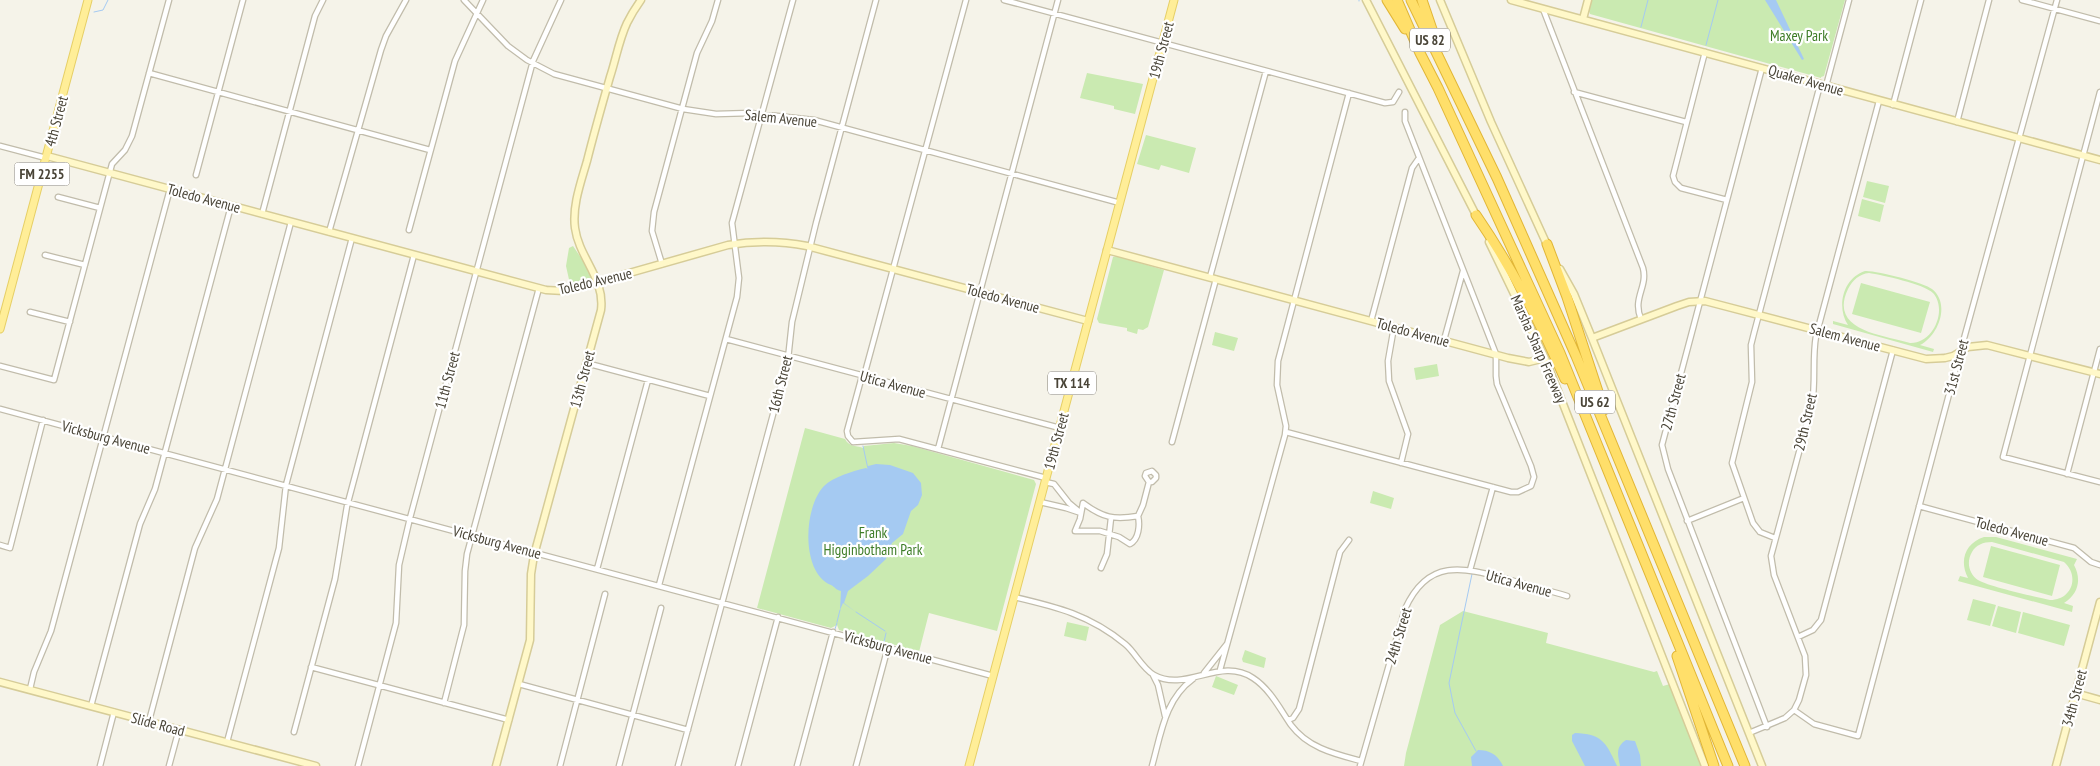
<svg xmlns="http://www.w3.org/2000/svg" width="2100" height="766" font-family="'PT Sans Narrow',sans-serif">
<rect width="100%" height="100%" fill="#f5f3e9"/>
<path fill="#caeab1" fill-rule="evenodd" d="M1592,0H1845L1824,76L1821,77V78L1590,14L1589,11Z
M1087,73L1143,84L1135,114L1114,109V106L1080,98Z
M1146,135L1196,148L1189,173L1161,165L1159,170L1137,164Z
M1867,181L1889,186L1885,203L1863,197Z
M1862,199L1884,205L1880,222L1858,216Z
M573,246L588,268L591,278L589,281L573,285L570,284L566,266L569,248Z
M1117,256L1164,270L1148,327L1143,330L1138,329L1137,334L1127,331V328L1099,323L1097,319L1113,257Z
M1865,271C1875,270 1925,283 1932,289C1951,304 1938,336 1920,345L1934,349L1933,352L1833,324V321L1848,325C1836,307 1843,278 1865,271ZM1869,273C1882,275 1924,284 1933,293C1948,310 1933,344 1910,343C1883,335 1828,331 1848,289C1853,280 1859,274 1869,273Z
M1861,283L1930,302L1921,333L1852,314Z
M1215,332L1238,338L1234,351L1212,345Z
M1437,364L1439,376L1416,380L1414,368Z
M805,428L845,439C849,447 855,445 863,448L864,446L894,443L912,446L1034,480L1036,484L997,631L929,613L919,652L885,642V639L883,642L839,630L837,625L831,628L757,608Z
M1373,491L1394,498L1391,509L1370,503Z
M1984,537H1996L2077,559L2074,565C2082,580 2078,594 2064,603L2073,606L2072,612L1958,581L1960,576L1968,578C1959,561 1965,543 1984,537ZM1992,542L2064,562C2080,576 2072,600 2050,600C2036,597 1990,587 1978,580C1969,574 1966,562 1972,552C1976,545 1983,542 1992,542Z
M1991,546L2060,565L2052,596L1983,577Z
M1973,599L1996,605L1990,626L1967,620Z
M1998,606L2021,612L2016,633L1992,626Z
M1463,611L1548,633L1546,643L1654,672L1657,671L1663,686L1670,684L1702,766H1404L1406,753L1440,625Z
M2023,612L2070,625L2064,646L2018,633Z
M1067,622L1089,627L1086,641L1064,636Z
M1245,650L1266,658L1264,668L1243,662L1242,659Z
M1216,676L1238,685L1234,695L1212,687Z"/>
<path fill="#a5caf2" d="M1765,0H1776L1804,59L1802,60Z
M876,464L890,465L913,473L921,483L922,495L918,505L911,511L903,534L892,543L886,559L868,576L848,591L844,603L856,612L843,603L840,610L841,591C836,590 835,587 831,585C801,573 803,508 824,486C833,477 853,471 866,468L868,469V466Z
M1575,733C1602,734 1606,742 1617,766H1585L1572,741V735Z
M1626,740L1635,741L1640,755L1641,766H1620C1618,756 1615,747 1626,740Z
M1478,750C1490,750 1498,755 1503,766H1472L1471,757Z"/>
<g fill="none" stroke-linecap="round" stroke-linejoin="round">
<path stroke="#a5caf2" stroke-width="1" d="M1359,1V0
M94,12L103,10L108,0
M1641,27L1648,0
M1706,45L1718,0
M863,446L868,469
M1472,574L1449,683L1455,713L1476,751
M856,612L885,631
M837,622L840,610
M835,629L837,623
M884,642L886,633"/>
<defs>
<path id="street" d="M464,0L508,46L527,60L554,74L683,109L716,114L751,113L814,120L1120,203
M1004,0L1385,103L1393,102L1399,92
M2022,0L2100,21
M1543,9L1643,268C1648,287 1632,298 1641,319
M1705,52L1673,176L1675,182L1681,188L1727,200
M1762,68L1662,445L1668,469L1767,727
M149,73L430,150
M1826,86L1849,0
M1574,92L1686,122
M2100,92L2003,457L2100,482
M1893,105L1921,0
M1957,122L1989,0
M0,146L46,158
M196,175L243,0
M58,197L100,208
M262,214L311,31L315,16L323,0
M409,230L455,61L483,0
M329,232L381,50L386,36L406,0
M45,255L85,265
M662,264L652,231L654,212L697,53L712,21L718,0
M1210,277L1266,71
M30,312L70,322
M1371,321L1412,168L1419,158
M1394,327L1388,361L1389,381L1408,434L1401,463
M726,339L1060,428
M1444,340L1463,271
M586,363L710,396
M0,366L54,380L112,164L125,150L132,136L169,0
M862,376L847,431L848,436L853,442L899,439L1046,478
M864,376L966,0
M0,409L993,676
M1286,432L1511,492H1518L1531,486L1534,477L1531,466L1497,384L1496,376V354L1405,121V112
M1172,442L1216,279
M938,449L1058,0
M2067,474L2100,349
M1040,502L1066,508L1081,513L1069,503L1054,484L1045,482
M1919,506L2074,548L2091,562L2100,565
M1138,516C1140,525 1139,539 1130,544L1119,537L1100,531H1075L1080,519L1083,503C1103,518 1114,520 1138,516L1143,505L1149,482H1152L1156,478V475L1152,471L1146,473L1145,476L1149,482
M1687,521L1744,498
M1775,538L1760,532L1753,523L1732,463L1752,382L1751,345L1754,333L1820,85
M0,545L10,548L43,420
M1101,568L1107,554L1111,518
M597,569L648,380
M1470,570L1493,487
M659,585L737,297L739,278L732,223L793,0
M1014,597C1057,607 1090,615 1125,644C1135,652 1142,668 1154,675C1186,693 1220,656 1253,678C1270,689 1280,709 1291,725C1308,748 1335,754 1361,761
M1798,637L1813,630L1821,620L1893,350
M311,667L509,720
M1220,670L1285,435L1286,426L1277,385L1278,361L1349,93
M1204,673L1227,644
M1153,675L1158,685L1165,716
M519,684L688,730
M30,689L34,672L51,631L170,189
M444,703L464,625L465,571L467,554L539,288
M91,706L140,524L155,489L231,206
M1794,710L1814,724L1858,736L1960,353L2057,0
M1288,720L1293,718L1299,709L1340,552L1349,540
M149,721L195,548L217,499L291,222
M294,732L335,579L347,506L414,255
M1749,733L1785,718L1794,710L1799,700L1806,675L1805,656L1774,575L1771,556L1812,404C1816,381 1812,359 1816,336L1879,101
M227,742L279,548L286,485L352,238
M100,766L114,712
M169,766L179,729
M358,766L396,623L399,565L410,518L533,61L561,0
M560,766L605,594
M619,766L661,608
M678,766L788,359L792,322L816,223L876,0
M738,766L778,617
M797,766L833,632
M856,766L888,647
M1152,766C1161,734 1165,699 1193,679
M1360,766L1405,609C1428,558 1462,567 1507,579C1527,585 1547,590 1567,596"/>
<path id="secondary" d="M1366,0L1477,217
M1440,0L1491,122L1548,247
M1511,0L2100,160
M1583,19L1588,0
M47,156L546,290L564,291L580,287L728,245C754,241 781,241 807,246L1088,321
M1489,242L1545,358L1705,766
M1107,250L1508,358L1529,362L1545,358
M1560,269L1574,294L1592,338L1762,766
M1592,338L1677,306L1689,302L1705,301L1926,359L1945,358L1953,356L1968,347L1987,345L2100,374
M0,682L316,766
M2075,693L2100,700
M496,766L530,640L531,574L534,555L601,310C605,278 579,258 575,228C572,206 581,182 587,161C594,133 602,105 610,77C616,59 619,40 627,23C631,15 636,7 641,0
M2056,766L2100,602"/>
<path id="primary" d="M0,329L88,0
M969,766L1174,0"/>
<path id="highway" d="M1387,0L1405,29
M1397,0L1420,53L1438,88L1560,353L1728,766
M1411,0L1497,178L1576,356L1745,766
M1422,0L1436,41
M1476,215C1511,266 1540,322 1565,379
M1547,244L1567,297L1604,410
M1677,656L1714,766"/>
</defs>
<use href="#street" stroke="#c1bcab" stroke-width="7"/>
<use href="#secondary" stroke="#d6cc98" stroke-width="9"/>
<use href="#primary" stroke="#e6cf66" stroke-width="9"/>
<use href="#highway" stroke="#e1b637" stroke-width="11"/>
<use href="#street" stroke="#fff" stroke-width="4.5"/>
<use href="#secondary" stroke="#fff8c9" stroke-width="6"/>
<use href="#primary" stroke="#ffee98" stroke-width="7"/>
<use href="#highway" stroke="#ffdf6a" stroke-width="9"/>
</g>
<g text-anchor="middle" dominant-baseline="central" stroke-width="4.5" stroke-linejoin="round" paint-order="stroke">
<g fill="#fff" stroke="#807c73" stroke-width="1">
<rect x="1410" y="28.5" width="40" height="23" rx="4"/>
<rect x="14.5" y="162.5" width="55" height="23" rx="4"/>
<rect x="1048" y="371.5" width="48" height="23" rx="4"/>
<rect x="1575" y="390.5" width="40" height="23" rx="4"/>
</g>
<g font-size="14" font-weight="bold" fill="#494437">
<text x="1430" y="40">US 82</text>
<text x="42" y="174">FM 2255</text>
<text x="1072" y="383">TX 114</text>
<text x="1595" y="402">US 62</text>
</g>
<g font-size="15" fill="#3e7d28" stroke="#fff">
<text x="1799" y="35">Maxey Park</text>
<text x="873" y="532">Frank<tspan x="873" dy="17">Higginbotham Park</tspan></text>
</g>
<g font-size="15" fill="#494437" stroke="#fff">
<text transform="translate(1161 50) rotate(-75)">19th Street</text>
<text transform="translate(1806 80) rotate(16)">Quaker Avenue</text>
<text transform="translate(781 118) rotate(6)">Salem Avenue</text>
<text transform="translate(56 121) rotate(-75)">4th Street</text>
<text transform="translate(204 198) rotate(15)">Toledo Avenue</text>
<text transform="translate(595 281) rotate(-13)">Toledo Avenue</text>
<text transform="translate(1003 298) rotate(15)">Toledo Avenue</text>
<text transform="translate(1413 332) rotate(15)">Toledo Avenue</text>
<text transform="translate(1845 337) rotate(15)">Salem Avenue</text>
<text transform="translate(1539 349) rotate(66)">Marsha Sharp Freeway</text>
<text transform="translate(1956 367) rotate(-75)">31st Street</text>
<text transform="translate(582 379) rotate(-75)">13th Street</text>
<text transform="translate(447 380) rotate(-75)">11th Street</text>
<text transform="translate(780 384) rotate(-76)">16th Street</text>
<text transform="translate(893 384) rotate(15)">Utica Avenue</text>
<text transform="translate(1673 402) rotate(-75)">27th Street</text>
<text transform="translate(1805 422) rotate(-77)">29th Street</text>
<text transform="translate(106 437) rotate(15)">Vicksburg Avenue</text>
<text transform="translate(1056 441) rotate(-75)">19th Street</text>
<text transform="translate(2012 531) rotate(15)">Toledo Avenue</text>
<text transform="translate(497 542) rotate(15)">Vicksburg Avenue</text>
<text transform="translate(1519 583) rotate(15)">Utica Avenue</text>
<text transform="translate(1398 636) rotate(-73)">24th Street</text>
<text transform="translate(888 647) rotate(15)">Vicksburg Avenue</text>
<text transform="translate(2074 698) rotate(-75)">34th Street</text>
<text transform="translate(158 724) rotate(15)">Slide Road</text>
</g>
</g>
</svg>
